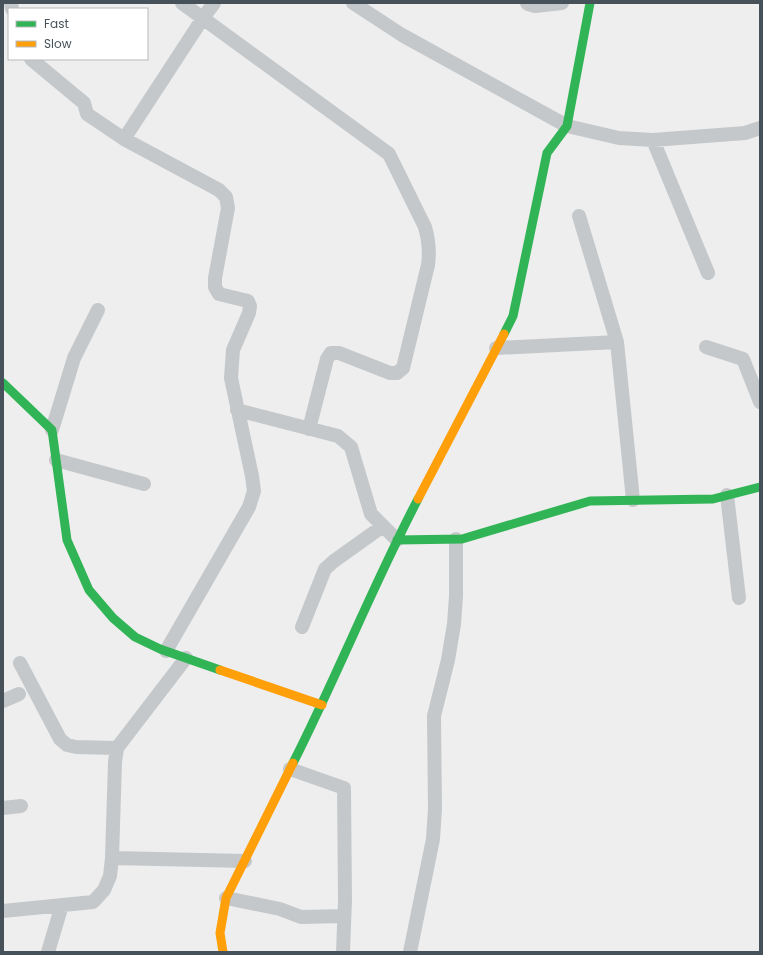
<svg xmlns="http://www.w3.org/2000/svg" width="763" height="955" font-family="Poppins,sans-serif">
<rect width="100%" height="100%" fill="#eee"/>
<g fill="none" stroke-linecap="round" stroke-linejoin="round">
<path stroke="#c5c8ca" stroke-width="14" d="M11,3L12,9
M182,3L389,154L425,227C429,241 430,251 428,265L403,368L397,373H390L339,353H331L327,359L309,429
M353,3L402,35L567,126L619,138L653,140L745,133L760,128
M527,3L528,4L535,6L562,3
M31,59L84,103L87,114L124,139L219,190L226,197L228,208L215,278V287L219,294L248,301L250,306L249,313L233,350L231,378L252,476L254,491L249,507L166,651
M124,139L203,18L214,3
M653,140L708,273
M579,216L617,342L633,500
M706,347L743,359L760,402
M496,348L617,342
M237,410L338,436L351,447L371,514L397,540
M52,430L74,358L98,310
M56,460L144,484
M727,495L739,598
M302,627L325,569L334,561L383,526
M20,663L60,739L67,745L76,747L117,748
M3,701L19,694
M290,769L344,788L345,900L343,952
M3,808L21,806
M112,858L245,861
M226,898L280,909L301,917L344,916
M3,911L93,902L104,890L110,876L112,858L115,762L117,748L186,658
M48,952L62,905
M410,952L433,839L435,809L434,716L448,660L454,624L456,596V539"/>
<path stroke="#30b455" stroke-width="9" d="M504,334L513,316L547,153L567,126L590,3
M3,383L52,430L67,540L89,590L113,618L135,637L160,649L220,670
M397,540L462,539L590,501L713,499L760,487
M293,763C337,676 373,585 418,499"/>
<path stroke="#ff9f0a" stroke-width="9" d="M418,499L504,334
M220,670L322,705
M223,952L220,933L226,898L293,763"/>
</g>
<rect width="763" height="955" fill="none" stroke="#465159" stroke-width="8"/>
<rect x="8" y="8" width="140" height="52" fill="#ffffff" stroke="#b5b9bd"/>
<rect x="16" y="21" width="20" height="6" fill="#30b455" stroke="#b5b9bd"/>
<text x="44" y="28" font-size="12" fill="#465159">Fast</text>
<rect x="16" y="41" width="20" height="6" fill="#ff9f0a" stroke="#b5b9bd"/>
<text x="44" y="48" font-size="12" fill="#465159">Slow</text>
</svg>
